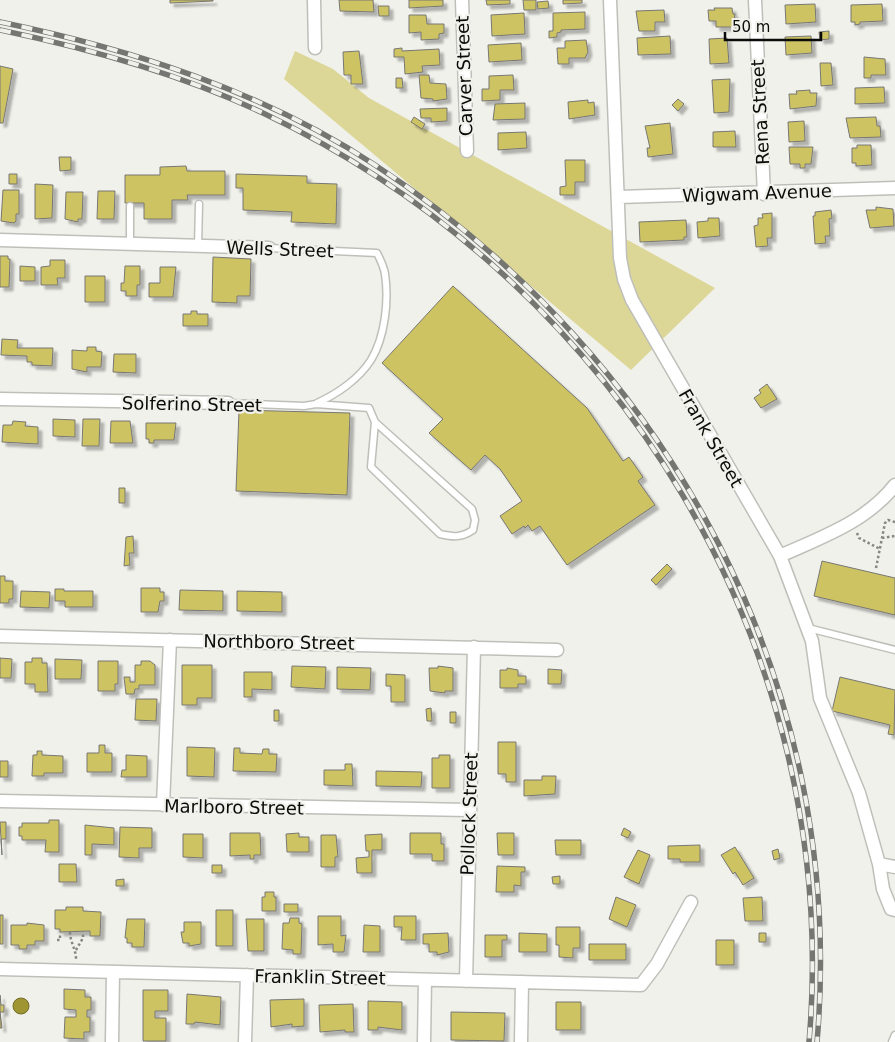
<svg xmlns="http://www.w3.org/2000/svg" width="895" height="1042" font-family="'DejaVu Sans',sans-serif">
<defs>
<filter id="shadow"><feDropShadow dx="4" dy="4" stdDeviation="1" flood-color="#0004"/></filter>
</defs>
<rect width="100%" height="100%" fill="#f1f1ec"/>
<path fill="#ddd797" d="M295,51L333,69L369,98L715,288L631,370L284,79Z"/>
<path fill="#9f9633" stroke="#736c27" d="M13 1006a8 8 0 1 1 16 0a8 8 0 1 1-16 0Z"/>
<path fill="#cdc363" stroke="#787773" filter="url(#shadow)" d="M170,0H213V1L170,3Z
M339,0H373L374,12L340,11Z
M409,0H443V6L409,8Z
M486,0H510V4L487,5Z
M523,0H536V10H524Z
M563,0H582V3L563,4Z
M548,1L549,8L538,9L537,2Z
M815,4L816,22L786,24L785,5Z
M882,4L883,21L860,22V24L855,25V22H851V5Z
M378,6H389V16H379Z
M714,8H732L733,14H735L733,27H716V21H709L708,10H715Z
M664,10L665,22H655V31H639L636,11Z
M585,12V29L561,30V32L557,33V37L549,38V31H553V13Z
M524,13L525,34L492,36L491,15Z
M409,15H426L427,24H444V33L439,34V39L421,40V32L409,33Z
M829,31V39L820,40L819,32Z
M670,36L671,54L638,55L637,38Z
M811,36L812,53L786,55L785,37Z
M727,38L729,63L710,64L709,39Z
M586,40L588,52L585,58H569V64H558L557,48H565V41Z
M521,43L522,60L489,62L488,45Z
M402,48V51L439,49L440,65L422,66L423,72L405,74L404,57H394V49Z
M359,51L363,84H351V75H344L343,52Z
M864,57L885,59L886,75H871V78H864Z
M820,63H831L833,85L821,86Z
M0,66L13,69L3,123H0Z
M419,75H429L430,83L446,84L447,99L433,101V99L421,98Z
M513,75L514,90H500V100L482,101V89H489V76Z
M396,78H402L403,88H396Z
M730,79L729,112L714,113L712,80Z
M884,87L885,103L855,104V88Z
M810,90V93H817L816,106L790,109L789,94H797L796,91Z
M678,99L684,104L678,111L672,105Z
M588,100V103L594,102L595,115L569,119L568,102Z
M525,103V119L493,120L495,104Z
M447,108V121L431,122V118H421L420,109Z
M414,117L425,124L422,129L411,122Z
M876,117L877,126H880L881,137L850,138L846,118Z
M804,121L805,141L789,142L788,122Z
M670,123L673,154L648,157L647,148H650L645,126Z
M735,131L736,147H713V132Z
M526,132L527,148L498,150V133Z
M857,145H871L872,165L856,166V163H852V148H857Z
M789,147H813L811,164H805V168H800V164H790Z
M59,157H71V170L60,171Z
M565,160H585V182H575V195H560V187L566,186Z
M186,166L187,171H225V195H187L188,200H172V219H144V203H125V175H160V167Z
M9,174H17V184H9Z
M236,174L307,176V183L337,184L336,224L291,222L292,212L243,210V188H236Z
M35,184L53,185L52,218L35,219Z
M3,190H19V214H16V221L14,223L1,221Z
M98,191H115L114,219H97Z
M66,192H83L82,219H78V222L65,219Z
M876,207L893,209L894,226L870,228L866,210H876Z
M831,210L832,218L829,219L830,236H825L826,243L815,244L813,216H815V212Z
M772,213V238H767L768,246L756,247L754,226L758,225V218H763L762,214Z
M708,218H719L720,236L698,238L697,222L708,221Z
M686,220L687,237H684V240L640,242L639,222Z
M0,256H8V259H10L9,287H0Z
M213,257L251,259L250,296H237V303L212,302Z
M50,260H65V278H57L58,285H41V267L50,266Z
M20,266L35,267V281H20Z
M125,266H140V285H137V296H126V291H121V283H124Z
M160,267H176L173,297H149V283H160Z
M85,276H105V302H85Z
M453,286L587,408L623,461L629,457L643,477L638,481L655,505L567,565L540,526L532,531L528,525L525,528L524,526L512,534L500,516L522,501L500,469L485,455L471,470L429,433L443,419L382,363Z
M191,311H197V314H208V326H183V314H191Z
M2,339L18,340L17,348H53L52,366L32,365V362H27V356L1,355Z
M87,347H96V351L102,352L101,367H87V372L72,369V350L87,351Z
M114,354H136V373L113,372Z
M767,384L777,399L761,408L754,398L761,393L759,390Z
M239,410L350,413L347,495L236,491Z
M53,419L75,420V437L53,436Z
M83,419H100L99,446H82Z
M13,421L26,422L25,426L38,427V444L2,442L3,425H12Z
M111,421H130L133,443H110Z
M146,423H176L174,440H154V443H149V439H146Z
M119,488H125V503H119Z
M133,536L134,553H129L130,565L124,566L126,537Z
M822,561L895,578V615L814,596Z
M667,564L672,569L656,585L651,580Z
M0,576H5V581H13V599H9V603H0Z
M141,588H160V592H164V601H160L158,612H141Z
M55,589H64V591H93V607H65V601H55Z
M180,590L223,591V611L179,610Z
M21,591L50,592L49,608L20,607Z
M237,591L282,592V612L237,611Z
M0,658L12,659L11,678H0Z
M32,658H42V663H47L48,692H35V684H25V662H32Z
M55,659L82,660L81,679H55Z
M98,661H118V684H115V691H98Z
M141,661H150L155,665V685H139V689H135L134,694H126L124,677H130V682H135V665H141Z
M182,665H212V698H197V705H182Z
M292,666L326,667L325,689L291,687Z
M438,666L453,668V691H445V693L430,691L429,668H438Z
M337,667L371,668L370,690L337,689Z
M507,668L518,670V676H526V684H518V688H500V670H507Z
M548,669L562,670L561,684H548Z
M244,672H272V690L252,689V697H244Z
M386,674L405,675V702H391V686H386Z
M840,677L895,690L894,735L888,734L890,725L832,711Z
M136,699H157L156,721L135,720Z
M431,708L432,721H427L426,709Z
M274,710H279V721H274Z
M450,712H456V723H450Z
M498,742H516V782H506V774H498Z
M99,745H105V753H112V772H87V753H99Z
M187,747L215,748L214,777L187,776Z
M234,748H240V753L262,754L263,749H269V754H277L276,772L233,771Z
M37,751H42V755L63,756V773H44V776H32L33,755H37Z
M126,755L147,756V777H121L122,770H126Z
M439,755H450V788H432V758H439Z
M0,761H8V777H0Z
M345,764H352L353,786L324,785V770H345Z
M376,771L422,772L421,787L376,786Z
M542,776H556L555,794L524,796V780H542Z
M49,820H59V852H45L46,840H22V836H19V827H22V823H49Z
M0,822H6V839H1L2,855Z
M85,825L114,828V845L92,844V855H85Z
M120,827L152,828V848H139V858L119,857Z
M624,828L631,832L628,838L621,835Z
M230,833H260L261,855H254V859H250V855L230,856Z
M299,833V837H309V852H287L286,834Z
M410,833H441V844H444V861H432V854H410Z
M497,833H514V855H498Z
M183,834H203V858L183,857Z
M382,834V850H372V873H357L356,858L369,857V851H366L365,835Z
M321,835H336L338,857H335V867H321Z
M555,840H581V855H556Z
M700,845V862H680V859H668V846Z
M735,847L754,878L743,885L735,872L733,874L721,855Z
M778,849L780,858L774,860L772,851Z
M638,850L650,855L639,884L624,877Z
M59,864H76L77,882H59Z
M212,865H222V873H212Z
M497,866L525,867V872H521V886L514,885V892H496Z
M560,876V884H553L552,877Z
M124,879V886H116V880Z
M265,892H274V897H276V911H262V897H265Z
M616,897L636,905L627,927L609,919Z
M762,897L763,921H745L743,898Z
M284,904H298V912H284Z
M66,907H83V911L101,912L100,936H90V931L60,932V929H55V910H66Z
M216,910H233V946H216Z
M0,915H3V944H0Z
M318,916H341V936L346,935L344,952H333V944L318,945Z
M394,916H416V940H401L402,927H394Z
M290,918H299V923L302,924L301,954H293V950L282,949L283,923H289Z
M127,919H145L144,947H132V943H127V938H125Z
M246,919H264V951H248Z
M184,922H201V944L189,946V943H183L181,932H184Z
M27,923L44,925V941H35V945H27V949H19V945H11V925H27Z
M364,925L380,926V952H363Z
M556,927H580V948H573V958L559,957V945H556Z
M448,933L449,952L437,955V952H429V944H423V934Z
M519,933L547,934V952H519Z
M759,933H766V942H759Z
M485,935H507V940H502V957H485Z
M716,940H734V965H716Z
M589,944H626V960H589Z
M64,989L85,990V997H91V1010H87V1017H90V1032H84V1039L64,1038L65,1017H76V1010L64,1009Z
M143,990H168V1011H155V1018H166V1041H143Z
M187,994L221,997L220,1025L195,1022L194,1024H186Z
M0,995L1,1005H4V1012H0L2,1028H0Z
M304,999V1026L292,1027V1024L271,1027L270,1000Z
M368,1001L402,1002V1030L378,1027V1030H368Z
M556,1002H581V1030H556Z
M353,1004L354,1032H345V1030L320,1032L319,1005Z
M451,1012L505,1013L504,1041L451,1040Z"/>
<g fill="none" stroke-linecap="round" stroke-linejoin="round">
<defs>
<path id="service" d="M130,244V206
M198,246L199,204
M269,248L377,253C380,259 384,267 385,274C389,301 385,337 371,360C359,379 337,394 317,403
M228,403L304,406L316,404L369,408L375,422L472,509L475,520L473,530C461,538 453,537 440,534L371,467L375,422
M808,628L895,650
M892,1042L895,1035"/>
<path id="minor" d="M314,0L315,48
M462,0L467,151
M610,0L620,258L624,279L632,300L780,556L812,641L820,698L859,793L879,864L883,889L891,909L895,910
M755,0L764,194
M619,197L895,188
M0,240L269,248
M0,399L228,403
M780,556C822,537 866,522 895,485
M0,636L557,650
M0,801L469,810
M163,805L170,640
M879,864L895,867
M0,969L641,985L657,964L691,902
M466,981L474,647
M112,1042L113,972
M245,1042L247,975
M424,1042L425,980
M521,1042L522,982"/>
</defs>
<use href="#service" stroke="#bfbfba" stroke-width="9"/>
<use href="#minor" stroke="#bfbfba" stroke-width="15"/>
<path stroke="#868683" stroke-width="2.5" stroke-dasharray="2.5 2.5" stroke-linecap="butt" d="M857,533L859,538L880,549
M882,538L895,536
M876,568L885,523L888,520L895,522
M70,932C70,942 76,949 76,959
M57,940H60V933
M76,950L83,938V931"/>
<use href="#service" stroke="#fff" stroke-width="6"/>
<use href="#minor" stroke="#fff" stroke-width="12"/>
<defs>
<path id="rail" d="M0,22C131,49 262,91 375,165C670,358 848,688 817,1042
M0,30C91,49 181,74 265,114C618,282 843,651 809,1042"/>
</defs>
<use href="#rail" stroke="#757572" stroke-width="5.5"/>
<use href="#rail" stroke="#f1f1ec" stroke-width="4" stroke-dasharray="11" stroke-linecap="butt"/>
</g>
<g text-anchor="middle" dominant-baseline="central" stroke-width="4.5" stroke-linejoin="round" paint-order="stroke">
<g font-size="18" fill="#0b0b0a" stroke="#f1f1ec">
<text transform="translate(464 76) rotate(-92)">Carver Street</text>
<text transform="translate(760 112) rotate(-93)">Rena Street</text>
<text transform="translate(757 193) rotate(-2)">Wigwam Avenue</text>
<text transform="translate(280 249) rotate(2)">Wells Street</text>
<text transform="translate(192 404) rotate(1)">Solferino Street</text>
<text transform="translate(711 438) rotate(60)">Frank Street</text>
<text transform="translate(279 642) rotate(1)">Northboro Street</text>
<text transform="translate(234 807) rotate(1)">Marlboro Street</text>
<text transform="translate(469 814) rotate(-88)">Pollock Street</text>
<text transform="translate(320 977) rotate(1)">Franklin Street</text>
</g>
</g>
<path d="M725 32v8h96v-8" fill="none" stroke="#0b0b0a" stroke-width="2.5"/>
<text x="732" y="32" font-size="15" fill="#0b0b0a" stroke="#f1f1ec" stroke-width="4" paint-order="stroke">50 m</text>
</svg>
